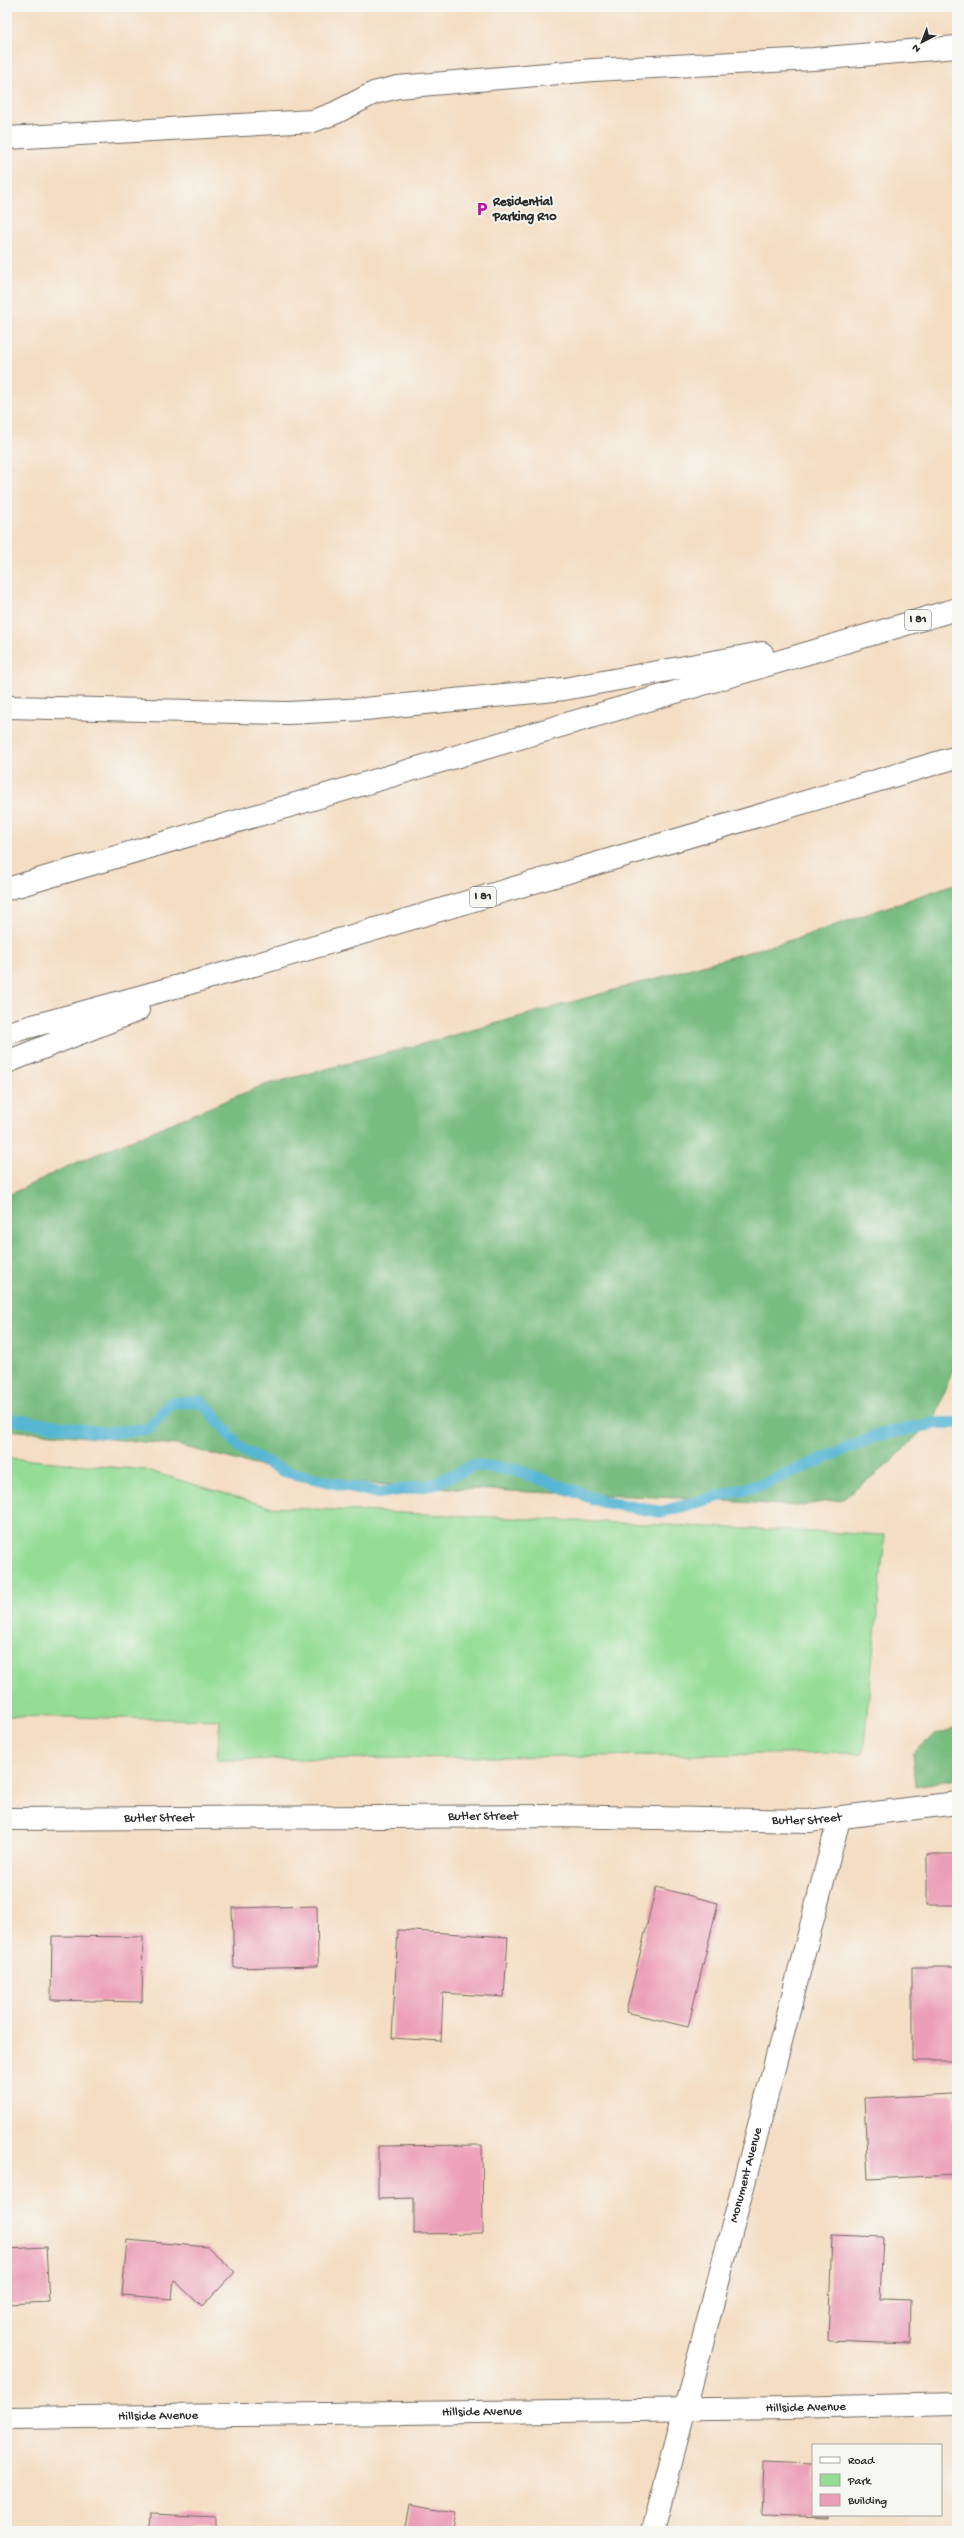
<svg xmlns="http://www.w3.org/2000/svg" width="964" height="2538" font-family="'Gochi Hand',sans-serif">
<rect width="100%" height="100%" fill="#f6f6f2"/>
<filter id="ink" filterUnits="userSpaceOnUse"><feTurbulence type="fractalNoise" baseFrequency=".025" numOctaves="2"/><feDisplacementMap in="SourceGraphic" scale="8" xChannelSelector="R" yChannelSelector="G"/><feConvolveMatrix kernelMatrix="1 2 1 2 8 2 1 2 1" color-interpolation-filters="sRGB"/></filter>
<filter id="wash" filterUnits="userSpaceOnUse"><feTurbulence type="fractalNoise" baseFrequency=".012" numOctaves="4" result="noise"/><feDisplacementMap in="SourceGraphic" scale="16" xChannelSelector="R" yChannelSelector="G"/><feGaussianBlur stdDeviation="0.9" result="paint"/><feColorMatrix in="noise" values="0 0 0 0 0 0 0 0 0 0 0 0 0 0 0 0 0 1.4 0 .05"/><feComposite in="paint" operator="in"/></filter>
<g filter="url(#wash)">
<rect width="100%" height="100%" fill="#f4ddc2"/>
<path fill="#95dd97" stroke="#608461" d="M7,1458L146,1470L270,1507L885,1535L863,1753L217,1760L220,1720L7,1716Z"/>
<path fill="#78bc80" stroke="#527456" d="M957,883V1358L936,1416L892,1461L843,1499L796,1506L681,1498L529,1492L318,1481L177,1445L7,1430V1196L66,1167L261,1086L430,1042L798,938Z
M957,1728V1779L915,1786L912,1754L934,1735Z"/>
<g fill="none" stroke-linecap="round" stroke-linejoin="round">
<path stroke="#56b6d4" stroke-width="12" d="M7,1419L105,1433L148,1429L170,1403L202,1402L241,1449L283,1471L378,1493L432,1485L474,1465L516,1470L603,1502L661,1512L766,1483L878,1435L937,1423H957"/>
</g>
<g id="blocks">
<path fill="#ec9eb8" d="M927,1854H957V1905H927Z
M656,1887L718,1903L688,2027L626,2012Z
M317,1906L318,1966L234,1968L232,1908Z
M398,1930L508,1937L504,1997L443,1993L441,2041L392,2038Z
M52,1936L143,1937L142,2002L51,2000Z
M912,1967H957V2061H912Z
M953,2094L957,2175L868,2179L864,2098Z
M482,2145L483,2233L414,2234V2198L378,2199V2146Z
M832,2235L883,2237L880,2298L911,2299L910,2344L828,2341Z
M127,2240L208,2247L235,2272L202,2307L174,2280L172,2299L122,2295Z
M46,2247L49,2302L7,2304V2249Z
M764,2462L813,2464V2515H829V2517L762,2515Z
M409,2505L456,2513L453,2531H404Z
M151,2514L215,2517V2531H150Z"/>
</g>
</g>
<g filter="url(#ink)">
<use href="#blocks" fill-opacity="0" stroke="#716960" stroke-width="1"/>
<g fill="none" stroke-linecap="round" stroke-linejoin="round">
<defs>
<path id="service" d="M7,138L313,121L335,113L374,93L398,87L593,70L814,59L957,47"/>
<g id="minor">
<path id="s1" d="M7,1819L554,1816L809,1821L957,1803"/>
<path id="s2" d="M7,2418L787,2408L957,2404"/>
<path id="s3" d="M653,2531L839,1819"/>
</g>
<path id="motorway" d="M7,707L288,713L365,709L564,689L762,653
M7,889L957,609
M7,1033L237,970L957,757
M7,1062L138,1010"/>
</defs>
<use href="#service" stroke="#716960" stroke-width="24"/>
<use href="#minor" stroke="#716960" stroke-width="24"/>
<use href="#motorway" stroke="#716960" stroke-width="24"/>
<use href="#service" stroke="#fff" stroke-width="22"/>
<use href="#minor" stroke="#fff" stroke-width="22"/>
<use href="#motorway" stroke="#fff" stroke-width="22"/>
</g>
</g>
<defs>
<symbol id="parking-bare" viewBox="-9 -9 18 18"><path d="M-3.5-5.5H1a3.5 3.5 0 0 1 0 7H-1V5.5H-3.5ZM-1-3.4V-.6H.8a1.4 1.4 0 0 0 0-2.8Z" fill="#b5179e" stroke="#f6f6f2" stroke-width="2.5" paint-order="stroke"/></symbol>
</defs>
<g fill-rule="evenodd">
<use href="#parking-bare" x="472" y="199" width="20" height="20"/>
</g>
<g text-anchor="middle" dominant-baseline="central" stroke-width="4" stroke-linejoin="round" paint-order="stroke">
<g fill="#f6f6f2" stroke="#686867" stroke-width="1">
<rect x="905" y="610" width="26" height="20" rx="3"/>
<rect x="470" y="887" width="26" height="20" rx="3"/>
</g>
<g font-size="12" font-weight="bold" fill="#2b2b2b">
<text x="918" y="620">I 81</text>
<text x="483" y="897">I 81</text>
</g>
<g font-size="13" font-weight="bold" fill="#2b2b2b" stroke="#f6f6f2" text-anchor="start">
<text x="493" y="202">Residential<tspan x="493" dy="15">Parking R10</tspan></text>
</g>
<g font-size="13" fill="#2b2b2b" stroke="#f6f6f2">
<text stroke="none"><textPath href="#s1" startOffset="476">Butler Street</textPath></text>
<text stroke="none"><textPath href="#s1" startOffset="152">Butler Street</textPath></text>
<text stroke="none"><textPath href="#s1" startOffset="800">Butler Street</textPath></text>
<text stroke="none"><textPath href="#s3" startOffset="368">Monument Avenue</textPath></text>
<text stroke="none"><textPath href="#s2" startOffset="799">Hillside Avenue</textPath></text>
<text stroke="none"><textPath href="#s2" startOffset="475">Hillside Avenue</textPath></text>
<text stroke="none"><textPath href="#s2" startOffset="151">Hillside Avenue</textPath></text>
</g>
</g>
<rect width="964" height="2538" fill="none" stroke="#f6f6f2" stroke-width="24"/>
<rect x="812" y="2444" width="130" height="72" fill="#f6f6f2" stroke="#a5a5a2"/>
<rect x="820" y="2457" width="20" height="6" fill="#ffffff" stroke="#a5a5a2"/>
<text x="848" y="2464" font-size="12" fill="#2b2b2b">Road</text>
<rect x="820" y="2474" width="20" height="12" fill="#95dd97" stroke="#a5a5a2"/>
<text x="848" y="2484" font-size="12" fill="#2b2b2b">Park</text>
<rect x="820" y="2494" width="20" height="12" fill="#ec9eb8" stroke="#a5a5a2"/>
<text x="848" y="2504" font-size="12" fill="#2b2b2b">Building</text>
<g transform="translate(922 42) rotate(222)" stroke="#f6f6f2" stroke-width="3" paint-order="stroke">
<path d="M0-3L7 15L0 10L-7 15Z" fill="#2b2b2b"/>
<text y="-6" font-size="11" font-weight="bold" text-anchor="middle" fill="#2b2b2b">N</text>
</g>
</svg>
